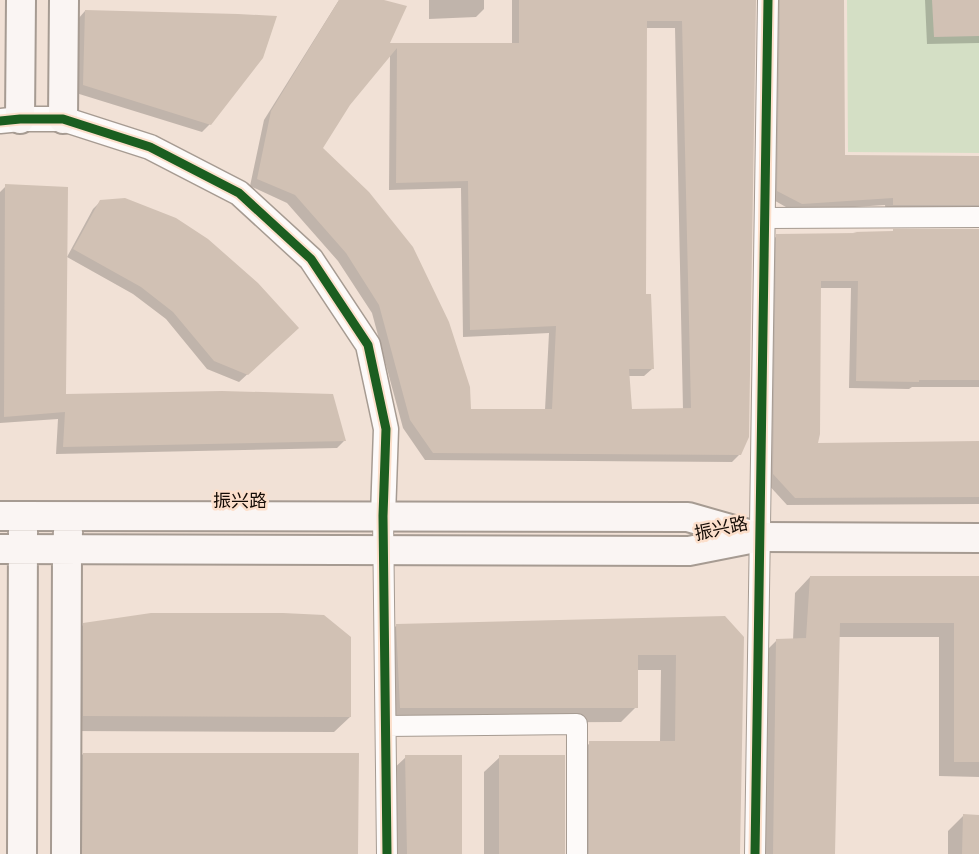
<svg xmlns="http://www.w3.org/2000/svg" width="979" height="854" font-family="'Roboto Condensed','Noto Sans SC',sans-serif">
<rect width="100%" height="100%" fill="#f1e1d6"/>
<path fill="#d4dfc5" d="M847,0H979V153L848,152Z"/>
<path fill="#0003" fill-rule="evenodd" d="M339,0H379L388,44H512V0H754L740,454L732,462L425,460L403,428L372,313L338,261L287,203L250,186L264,120ZM646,28H675L683,410H630L628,376H644L652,369L645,296ZM390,54L389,190L461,188L463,337L549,333L545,410L470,411L321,149L349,104Z
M429,0H484V9L476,17L429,19Z
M769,0H842L843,157H979V217L886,212L885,205L793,211L770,198Z
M925,0H979V43L927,44Z
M85,11L210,124L202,132L76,93L78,19Z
M6,186L64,395L344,441L337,448L56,454L58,419L0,423V192Z
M101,201L290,335L239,382L207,369L166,319L133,294L67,257L93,209Z
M979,231V387H912L909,389L849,388L851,288H820L816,444L979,443V504L787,505L766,482L769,243L777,236Z
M810,577H979V777L939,776V637H838L833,854H758L762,655L777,640H793L795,593Z
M724,618L739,854H574V758L590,743L660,742L661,670H636V707L621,722L385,723L382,640L397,625Z
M84,624L350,717L334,732L68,731L69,640Z
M83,754L357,854H68V770Z
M406,757L461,854H392L390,772Z
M500,757L564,854H484V772Z
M963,816H979V854H948V831Z"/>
<path fill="#d1c1b4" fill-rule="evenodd" d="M339,0H384L407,6L390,43H519V0H756L749,437L741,455L433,453L410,420L379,305L346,253L295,195L257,179L271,111ZM647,21H682L691,408L632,409L629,369H654L651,294H646ZM397,48L396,183L468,181L470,330L556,326L552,409H471L470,387L449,322L413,247L369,192L323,148L350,105Z
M780,0H844L845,155L979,156V205H893V198L802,204L777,191Z
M932,0H979V36L934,37Z
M85,10L238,14L277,16L263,58L211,125L83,85Z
M5,184L68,187L66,394L222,391L333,394L346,441L63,447L65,412L4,417Z
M125,198L176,218L208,239L258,283L299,328L248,375L214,361L173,312L141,287L73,249L100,200Z
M893,229H979V380H919V382L856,381L858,281H821L820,434L818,443L979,441V497L795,498L773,474L776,234L857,233L853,232L893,231Z
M810,576H979V762H954V623H840L835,854H773L776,639L806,638Z
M151,613H283L324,615L351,637V717L83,716V623Z
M725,616L744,637L740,854H589V741H675L676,655H638V708H400L396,624Z
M83,753H359L358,854H82Z
M405,755H462V854H407Z
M499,755H565V854H499Z
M963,814L979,815V854H962Z"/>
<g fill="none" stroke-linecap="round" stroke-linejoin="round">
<defs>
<path id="minor" d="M766,218L979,217
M383,516L387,854
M386,726L577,724V854
M755,854L768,0"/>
<path id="tertiary" d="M0,121L20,119H63L150,147L239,193L311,259L368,345L386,429L383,516"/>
<path id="secondary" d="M20,119L21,0
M63,119L64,0
M0,516L688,517L755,536
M0,549L689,551L760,537L979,538
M22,854L23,530
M66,854L67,551L68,532"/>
</defs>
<use href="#minor" stroke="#a69b92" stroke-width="22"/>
<use href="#tertiary" stroke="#a69b92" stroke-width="27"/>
<use href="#secondary" stroke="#a69b92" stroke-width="32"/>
<use href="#minor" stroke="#fdfaf9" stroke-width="20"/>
<use href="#tertiary" stroke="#fdfaf9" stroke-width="24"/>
<use href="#secondary" stroke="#faf5f3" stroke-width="28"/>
<defs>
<path id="cycleway" d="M0,121L20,119H63L150,147L239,193L311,259L368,345L386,429L383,516L387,854
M755,854L768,0"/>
</defs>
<use href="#cycleway" stroke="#fcdfcb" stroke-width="13"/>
<use href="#cycleway" stroke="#1b5e20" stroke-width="9"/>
</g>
<g text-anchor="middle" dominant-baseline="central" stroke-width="5" stroke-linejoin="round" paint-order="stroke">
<g font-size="18" fill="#140b05" stroke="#fcdfcb">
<text x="240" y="500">振兴路</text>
<text transform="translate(721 528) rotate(-12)">振兴路</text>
</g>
</g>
</svg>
